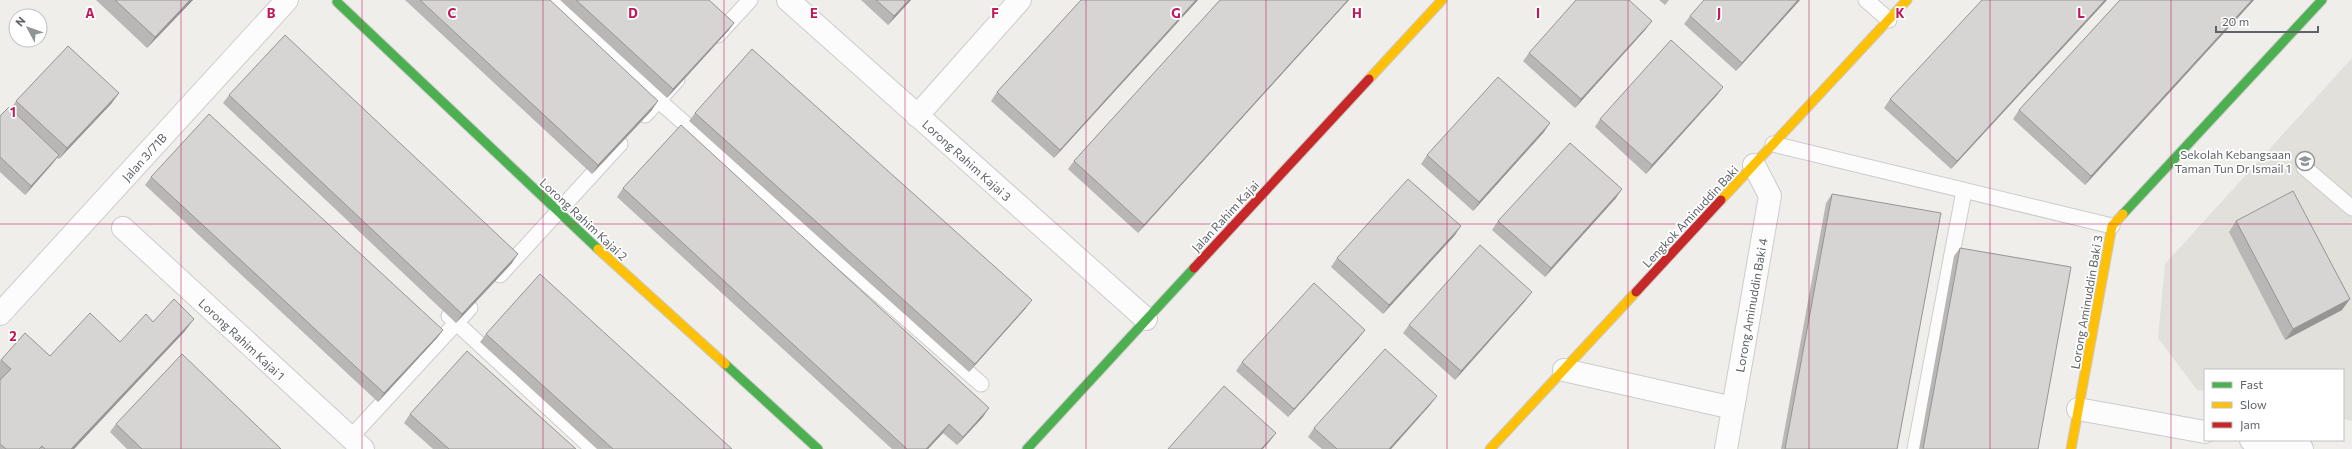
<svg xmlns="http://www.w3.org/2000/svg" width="2352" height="449" font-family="Commissioner,sans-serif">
<rect width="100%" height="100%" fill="#efeeea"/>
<path fill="#e2e0da" d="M2352,58V421L2343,419V370H2205V391L2197,390L2158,338L2165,264Z"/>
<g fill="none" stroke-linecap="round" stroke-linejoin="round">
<defs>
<path id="lane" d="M558,0L658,100L981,384
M1866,0L1889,20
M718,35L750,0
M645,115L677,80
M1773,144L2112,226
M2304,167L2352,208
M500,275L620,144
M449,316L593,449
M350,438L470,308
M1915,449L1964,191"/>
<path id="street" d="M788,0L1146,319
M917,116L1020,0
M123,228L363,449
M0,314L287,0
M1564,370L1733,408
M2078,409L2205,432
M2251,440L2302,449
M1726,449L1770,196L1754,165"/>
<path id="fast" d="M337,2L598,249
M2123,214L2322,0
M725,364L818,449
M1027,449L1194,268"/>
<path id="slow" d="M1369,79L1442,0
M1721,200L1907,0
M598,249L725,364
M1490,449L1636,292
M2071,449L2112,226L2123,214"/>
<path id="jam" d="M1194,268L1369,79
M1636,292L1721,200"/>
</defs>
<use href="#lane" stroke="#cbcccc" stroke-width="17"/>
<use href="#street" stroke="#cbcccc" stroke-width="24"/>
<use href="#fast" stroke="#cacacb" stroke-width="11"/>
<use href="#slow" stroke="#cacacb" stroke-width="11"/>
<use href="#jam" stroke="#cacacb" stroke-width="11"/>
<use href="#lane" stroke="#fdfcfc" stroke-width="15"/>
<use href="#street" stroke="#fdfcfc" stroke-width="22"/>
<use href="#fast" stroke="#4caf50" stroke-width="9"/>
<use href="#slow" stroke="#ffc107" stroke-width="9"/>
<use href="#jam" stroke="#c62828" stroke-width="9"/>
</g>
<path fill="#b8b7b5" d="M96,0H193L147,48Z
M405,0H550L652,110L592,174Z
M560,0H709L734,23L728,31L667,98Z
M861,0H911L888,25Z
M1081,0H1198L1054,158L991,101L997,92Z
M1220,0H1349L1138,233L1068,169L1074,161Z
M1659,0H1669L1665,5Z
M1800,0L1736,71L1684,24L1690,16Z
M2107,0L1951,169L1884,108L1890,99Z
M2120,0H2254L2085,185L2013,119L2019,110Z
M1646,29L1575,108L1523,61L1529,53Z
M1723,87L1717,95L1646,174L1595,127L1600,119Z
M119,93L111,104L59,159L57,158L53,163L25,195L0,172V116L11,109L16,101Z
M229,95L512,263L456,323L223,103Z
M695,113L1026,308L969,372L689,121Z
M1544,132L1473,211L1421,164L1427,155Z
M151,177L443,330L437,338L378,402L145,185Z
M623,188L983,417L957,445L943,433L928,449H892L617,197Z
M1832,194L1897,449H1781L1826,203Z
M1616,198L1545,277L1492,230L1498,221Z
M2236,221L2342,310L2285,340L2229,232Z
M1455,235L1383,314L1331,267L1337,258Z
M1960,248L2038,449H1919L1954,256Z
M1526,300L1455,380L1403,333L1409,325Z
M153,322L185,331L74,449H0V361L25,333L50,356L120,342Z
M486,334L732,449H597L480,342Z
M1359,338L1288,417L1236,371L1242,362Z
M1431,404L1391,449H1322L1308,437L1314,428Z
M410,414L576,449H433L404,423Z
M116,424L281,449H127L110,432Z"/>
<path fill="#969594" d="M190,0H193L147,48L155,37Z
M909,0H911L888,25L894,16Z
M1196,0H1198L1054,158L1060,150Z
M1348,0H1349L1138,233L1144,225Z
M1798,0H1800L1736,71L1742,63Z
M2105,0H2107L1951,169L1957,161Z
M2252,0H2254L2085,185L2091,176Z
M1652,21L1646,29L1575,108L1581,99Z
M734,23L728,31L667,98L673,89Z
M1723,87L1717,95L1646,174L1652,165Z
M119,93L111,104L59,159L67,148Z
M658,101L652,110L592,174L598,165Z
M1550,123L1544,132L1473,211L1479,202Z
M59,155L53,163L25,195L31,186Z
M1622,189L1616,198L1545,277L1551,268Z
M1461,226L1455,235L1383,314L1389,305Z
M518,254L512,263L456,323L462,314Z
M1532,292L1526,300L1455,380L1461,371Z
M2350,299L2342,310L2285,340L2293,329Z
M1032,300L1026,308L969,372L975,364Z
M194,319L185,331L74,449H71Z
M443,330L437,338L378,402L384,393Z
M1365,330L1359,338L1288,417L1294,409Z
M1437,396L1431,404L1391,449H1389Z
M989,408L983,417L957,445L963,437Z
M949,424L943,433L928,449H926Z
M1276,433L1270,441L1263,449H1261Z"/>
<path fill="#d6d5d3" stroke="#969594" d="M115,0H190L155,37Z
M420,0H550L658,101L598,165Z
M576,0H709L734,23L673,89Z
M876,0H909L894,16Z
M1081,0H1196L1060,150L997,92Z
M1220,0H1348L1144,225L1074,161Z
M1576,0H1629L1652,21L1581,99L1529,53Z
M1704,0H1798L1742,63L1690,16Z
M1982,0H2105L1957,161L1890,99Z
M2120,0H2252L2091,176L2019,110Z
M285,35L518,254L462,314L229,95Z
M1671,40L1723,87L1652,165L1600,119Z
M68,46L119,93L67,148L16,101Z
M752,49L1032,300L975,364L695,113Z
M1498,77L1550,123L1479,202L1427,155Z
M9,107L59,155L31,186L0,157V116Z
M209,114L443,330L384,393L151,177Z
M681,125L989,408L963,437L949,424L926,449H907L623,188Z
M1570,143L1622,189L1551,268L1498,221Z
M1408,179L1461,226L1389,305L1337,258Z
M2293,191L2350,299L2293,329L2236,221Z
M1832,194L1941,213L1897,449H1785Z
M1480,245L1532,292L1461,371L1409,325Z
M1960,248L2071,267L2038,449H1923Z
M540,274L732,449H613L486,334Z
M1314,283L1365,330L1294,409L1242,362Z
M174,299L194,319L71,449H45L42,446L39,449H6L0,444V380L11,369L1,360L25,333L50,356L90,313L120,342L146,314L153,322Z
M1385,349L1437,396L1389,449H1337L1314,428Z
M467,351L576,449H449L410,414Z
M182,354L281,449H142L116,424Z
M1224,386L1276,433L1261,449H1168Z"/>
<path fill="none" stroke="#c2185b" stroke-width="1" stroke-opacity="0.55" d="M181,0V449M362,0V449M543,0V449M724,0V449M905,0V449M1086,0V449M1266,0V449M1447,0V449M1628,0V449M1809,0V449M1990,0V449M2171,0V449M0,224H2352"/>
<defs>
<symbol id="school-ring" viewBox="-11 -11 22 22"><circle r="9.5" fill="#fff" stroke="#919496" stroke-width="1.5"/><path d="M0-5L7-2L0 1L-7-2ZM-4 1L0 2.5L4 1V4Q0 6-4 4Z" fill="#919496"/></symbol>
</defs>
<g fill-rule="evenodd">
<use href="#school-ring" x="2294" y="150" width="22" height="22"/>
</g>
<g text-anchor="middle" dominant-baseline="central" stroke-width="3.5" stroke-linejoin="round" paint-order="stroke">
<g font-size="12" fill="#5f6368" stroke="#fff" text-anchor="end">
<text x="2291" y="154">Sekolah Kebangsaan<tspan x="2291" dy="14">Taman Tun Dr Ismail 1</tspan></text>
</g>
<g font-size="12" fill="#5f6368" stroke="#fff">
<text transform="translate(144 157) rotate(-48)">Jalan 3/71B</text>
<text transform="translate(967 160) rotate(42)">Lorong Rahim Kajai 3</text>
<text transform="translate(1225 216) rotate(-47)">Jalan Rahim Kajai</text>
<text transform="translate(1690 216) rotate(-47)">Lengkok Aminuddin Baki</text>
<text transform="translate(584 219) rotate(43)">Lorong Rahim Kajai 2</text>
<text transform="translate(2086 302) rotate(-80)">Lorong Aminuddin Baki 3</text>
<text transform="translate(1751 305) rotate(-80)">Lorong Aminuddin Baki 4</text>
<text transform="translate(242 339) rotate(43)">Lorong Rahim Kajai 1</text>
</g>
</g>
<g font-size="13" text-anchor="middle" font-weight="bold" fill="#c2185b" stroke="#fff" stroke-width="3.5" stroke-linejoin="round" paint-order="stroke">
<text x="90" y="18">A</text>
<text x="271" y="18">B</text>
<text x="452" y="18">C</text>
<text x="633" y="18">D</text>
<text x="814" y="18">E</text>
<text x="995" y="18">F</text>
<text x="1176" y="18">G</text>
<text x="1357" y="18">H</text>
<text x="1538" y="18">I</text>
<text x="1719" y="18">J</text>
<text x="1900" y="18">K</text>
<text x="2081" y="18">L</text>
<text x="13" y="117">1</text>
<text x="13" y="341">2</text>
</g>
<rect x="2204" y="369" width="140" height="72" fill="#ffffff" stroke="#bfc1c3"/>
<rect x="2212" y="382" width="20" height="6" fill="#4caf50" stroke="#bfc1c3"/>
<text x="2240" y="389" font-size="12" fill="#5f6368">Fast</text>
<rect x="2212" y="402" width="20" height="6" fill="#ffc107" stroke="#bfc1c3"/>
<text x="2240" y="409" font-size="12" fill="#5f6368">Slow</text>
<rect x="2212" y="422" width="20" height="6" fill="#c62828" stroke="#bfc1c3"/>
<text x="2240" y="429" font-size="12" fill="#5f6368">Jam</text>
<g transform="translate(28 28) rotate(311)"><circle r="19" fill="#ffffff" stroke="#bfc1c3"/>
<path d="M0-3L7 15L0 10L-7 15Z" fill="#919496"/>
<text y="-6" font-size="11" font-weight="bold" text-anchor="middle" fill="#5f6368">N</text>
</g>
<path d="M2216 26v6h102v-6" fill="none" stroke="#5f6368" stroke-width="2"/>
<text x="2222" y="26" font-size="12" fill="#5f6368" stroke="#ffffff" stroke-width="3" paint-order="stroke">20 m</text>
</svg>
